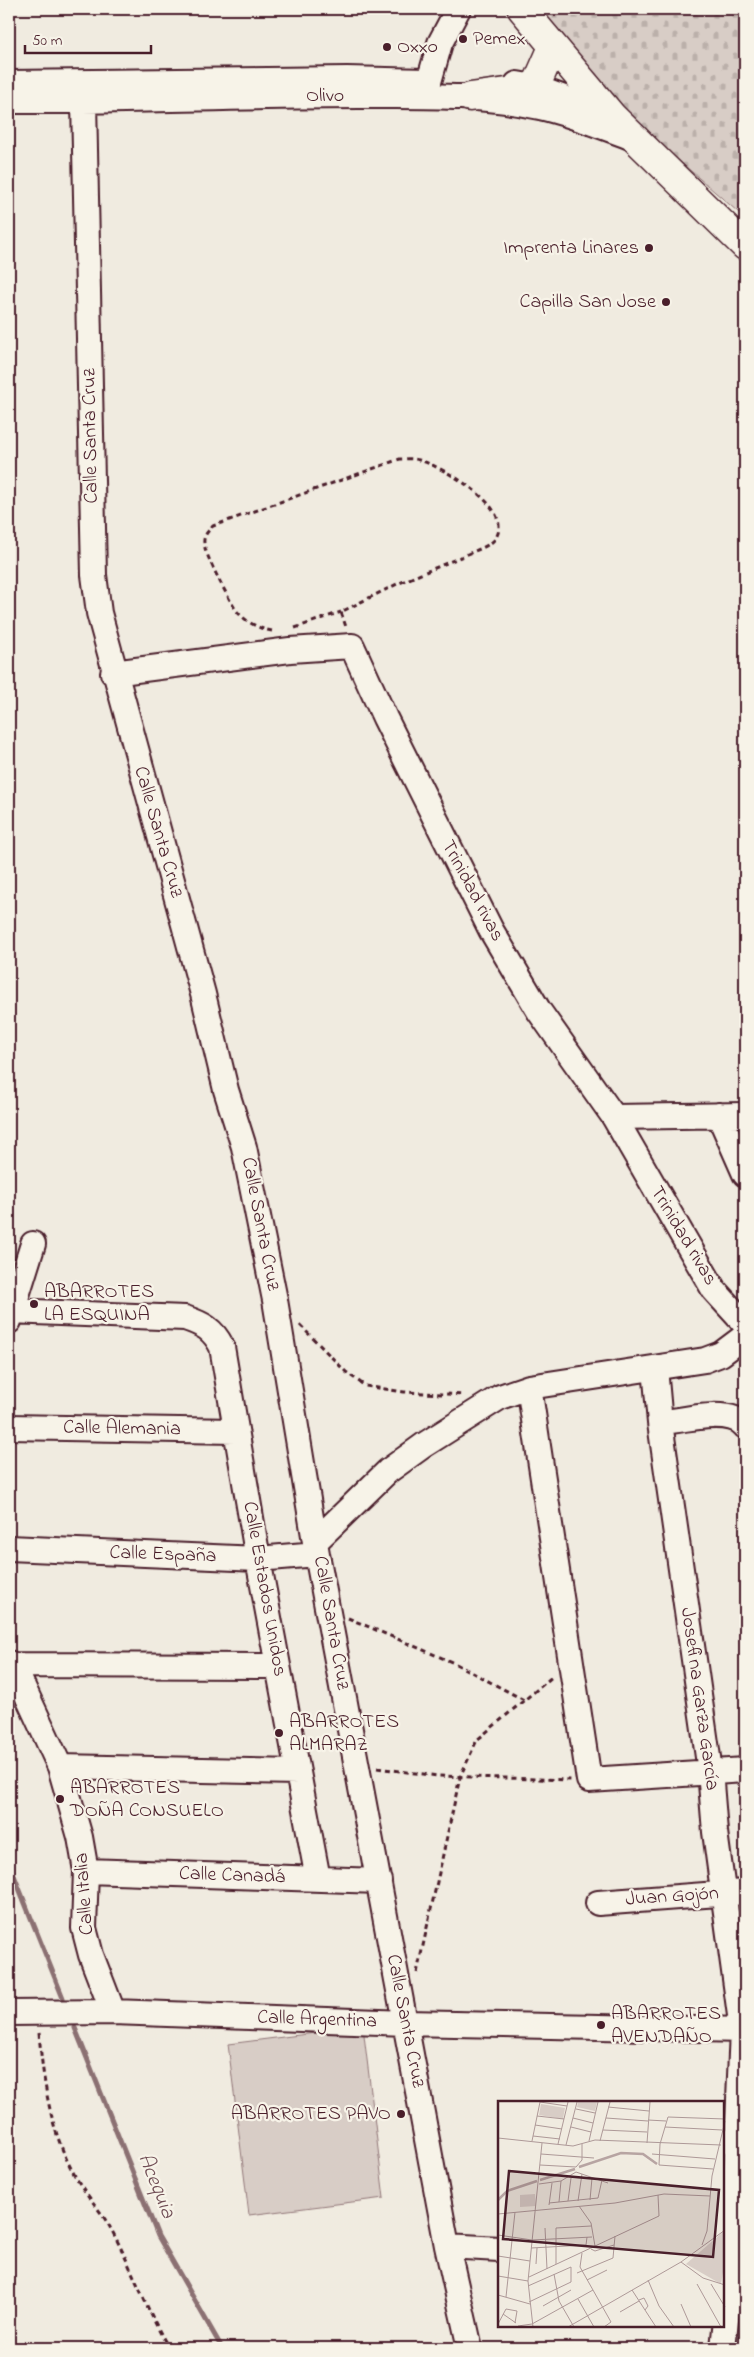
<svg xmlns="http://www.w3.org/2000/svg" width="754" height="2357" font-family="'Indie Flower',sans-serif">
<defs>
<pattern id="cemetery-stones" width="16" height="16" patternUnits="userSpaceOnUse" patternTransform="scale(1.25)"><rect width="16" height="16" fill="#d8cdc6"/><path d="M2 7V4a2 2 0 0 1 4 0v3zM10 15v-3a2 2 0 0 1 4 0v3z" fill="#bbb0aa"/></pattern>
</defs>
<rect width="100%" height="100%" fill="#f0ebe0"/>
<filter id="ink" filterUnits="userSpaceOnUse"><feTurbulence type="fractalNoise" baseFrequency=".02" numOctaves="2"/><feDisplacementMap in="SourceGraphic" scale="10" xChannelSelector="R" yChannelSelector="G"/><feConvolveMatrix kernelMatrix="1 2 1 2 8 2 1 2 1" color-interpolation-filters="sRGB"/></filter>
<g filter="url(#ink)">
<path fill="#d8cdc6" stroke="#917678" d="M363,2027L384,2198L249,2215L228,2044Z"/>
<path fill="url(#cemetery-stones)" stroke="#917678" d="M535,9H745V218L602,94Z"/>
<g fill="none" stroke-linecap="round" stroke-linejoin="round">
<path stroke="#8b6f72" stroke-width="5" d="M9,1863L63,1998
M75,2028L158,2236L222,2348"/>
<defs>
<path id="minor" d="M9,83L347,79L426,81
M517,84L534,87L594,109
M425,96L440,43L458,9
M9,101C126,102 243,96 360,96C420,96 481,94 540,107C572,114 603,127 633,138
M84,102L94,575L99,613L203,994L226,1090L244,1147L275,1300L317,1554L447,2246L470,2348
M113,673L290,650L352,646L385,718L491,930L539,1011L614,1117L714,1290L745,1324
M719,1115L745,1174
M614,1117L745,1115
M10,1311L185,1318C203,1324 213,1329 222,1347L258,1559L318,1879
M9,1321L33,1244
M655,1368L660,1423L710,1771L715,1832L742,2030L732,2261L723,2348
M529,1387L589,1780L745,1770
M660,1423C682,1420 730,1407 745,1426
M9,1427L235,1431
M317,1540L388,1471L424,1445L500,1397L529,1387L705,1360L721,1354L745,1336
M9,1548L258,1559L317,1554
M9,1663L13,1665L60,1767L80,1837L86,1871L84,1928L91,1955L113,2012
M13,1665L278,1666
M60,1767L298,1772
M86,1871L379,1881
M598,1903L745,1892
M9,2013L113,2012L406,2023L745,2030
M447,2246L499,2249"/>
<path id="major" d="M522,9L612,116L745,246
M470,97L529,89L538,81L553,47"/>
</defs>
<use href="#minor" stroke="#4a1f2b" stroke-width="28"/>
<use href="#major" stroke="#4a1f2b" stroke-width="31"/>
<path stroke="#4a1f2b" stroke-width="3" stroke-dasharray="5 4" stroke-linecap="butt" d="M295,628L341,612
M272,631C259,629 244,621 236,610C229,600 204,553 204,543C203,536 208,531 213,526L400,459C406,459 413,458 419,460C443,467 517,508 495,539C492,543 486,546 482,548L397,584L341,612L346,627
M300,1325L346,1372L365,1386L404,1392L464,1395
M348,1618L454,1663L524,1700
M377,1768L438,1776L571,1780
M417,1973L460,1777L477,1740L553,1676
M39,2033C43,2080 50,2130 73,2172C83,2192 100,2209 111,2229C132,2267 146,2310 169,2348"/>
<use href="#minor" stroke="#f7f3e8" stroke-width="24"/>
<use href="#major" stroke="#f7f3e8" stroke-width="28"/>
</g>
</g>
<g fill="#4a1f2b" stroke="#f7f3e8" stroke-width="2">
<circle cx="463" cy="39" r="5"/>
<circle cx="387" cy="47" r="5"/>
<circle cx="649" cy="248" r="5"/>
<circle cx="666" cy="302" r="5"/>
<circle cx="34" cy="1304" r="5"/>
<circle cx="279" cy="1733" r="5"/>
<circle cx="60" cy="1799" r="5"/>
<circle cx="601" cy="2025" r="5"/>
<circle cx="401" cy="2114" r="5"/>
</g>
<g text-anchor="middle" dominant-baseline="central" stroke-width="4.5" stroke-linejoin="round" paint-order="stroke">
<g font-size="20" fill="#4a1f2b" stroke="#f7f3e8" text-anchor="start">
<text x="473" y="39">Pemex</text>
<text x="397" y="47">Oxxo</text>
<text x="639" y="248" text-anchor="end">Imprenta Linares</text>
<text x="656" y="302" text-anchor="end">Capilla San Jose</text>
<text x="44" y="1292">ABARROTES<tspan x="44" dy="23">LA ESQUINA</tspan></text>
<text x="289" y="1722">ABARROTES<tspan x="289" dy="23">ALMARAZ</tspan></text>
<text x="70" y="1788">ABARROTES<tspan x="70" dy="23">DOÑA CONSUELO</tspan></text>
<text x="611" y="2014">ABARROTES<tspan x="611" dy="23">AVENDAÑO</tspan></text>
<text x="391" y="2114" text-anchor="end">ABARROTES PAVO</text>
</g>
<g font-size="20" fill="#4a1f2b" stroke="#f7f3e8">
<text x="325" y="96">Olivo</text>
<text transform="translate(91 436) rotate(-91)">Calle Santa Cruz</text>
<text transform="translate(158 832) rotate(74)">Calle Santa Cruz</text>
<text transform="translate(472 891) rotate(62)">Trinidad rivas</text>
<text transform="translate(260 1224) rotate(79)">Calle Santa Cruz</text>
<text transform="translate(683 1236) rotate(59)">Trinidad rivas</text>
<text transform="translate(122 1429) rotate(1)">Calle Alemania</text>
<text transform="translate(163 1555) rotate(2)">Calle España</text>
<text transform="translate(264 1589) rotate(80)">Calle Estados Unidos</text>
<text transform="translate(331 1623) rotate(80)">Calle Santa Cruz</text>
<text transform="translate(699 1699) rotate(82)">Josefina Garza García</text>
<text transform="translate(232 1876) rotate(2)">Calle Canadá</text>
<text transform="translate(85 1894) rotate(-94)">Calle Italia</text>
<text transform="translate(672 1897) rotate(-4)">Juan Gojón</text>
<text transform="translate(317 2020) rotate(2)">Calle Argentina</text>
<text transform="translate(405 2021) rotate(79)">Calle Santa Cruz</text>
</g>
<g font-size="21" font-style="italic" fill="#704e55" stroke="#f7f3e8">
<text transform="translate(156 2186) rotate(68)">Acequia</text>
</g>
</g>
<g transform="translate(498 2101)">
<rect width="226" height="226" fill="#f0ebe0"/>
<path d="M37,93L38,105L22,106V94Z" fill="#d8cdc6"/>
<path d="M226,130L227,159L223,183L188,163Z" fill="#d8cdc6"/>
<path d="M80,1H99L97,10L79,6ZM43,3L67,7L65,18L41,14Z" fill="#d8cdc6"/>
<path fill="none" stroke="#b7a4a2" stroke-width="2.5" d="M81,66L123,52L145,53L159,63M42,79L77,68M0,99L9,90L39,80"/>
<path fill="none" stroke="#ae9998" stroke-width="1" d="M42,1L69,5M110,6L151,10M78,8L97,12M39,15L66,18M75,17L95,22M108,17L150,20M150,19L168,20M37,24L64,28M73,26L93,31M167,26L224,29M105,29L149,31M35,35L62,38M0,37L75,45L97,39L223,44M34,40L42,1M91,40L100,1M102,40L112,1M149,42L152,1M60,43L70,1M68,44L79,1M43,53L96,57M154,53L217,58M42,64L78,66L84,59V43M215,68L161,64L162,43L170,16L227,18M41,83L63,80L78,71L110,82M92,99L94,77M70,100L73,77M80,100L84,73M61,101L63,80M51,102L100,97L104,79M51,104L54,82M81,105L93,122L97,145M0,113L117,102L166,93L212,95M47,127L49,168M0,134L34,139L94,136M204,144L209,130L214,75L227,20M33,147L88,144L89,136M93,148L97,150L116,144M84,152L82,166L113,221L106,226M0,155L32,160M183,161L205,177L227,184M38,163L39,147M58,163V127L93,125M79,172L115,157L117,135M56,173L61,200L76,226M0,175L30,180M31,176L161,115L160,94M89,179L109,169M150,179L161,205L176,226M199,183L223,226M213,183L227,206M30,185L73,166V181L31,201M134,189L158,226M0,194L32,203M8,196L17,111M80,198L96,226M141,199L146,197L150,205L147,209M183,203L193,226M45,205L73,189M122,211L141,200M5,213L18,222M0,223L8,208L19,210L17,222M20,225L34,223L95,189M35,226L30,180L44,42M70,226L183,161L227,129"/>
<path fill="#4a1f2b" fill-opacity="0.15" stroke="#4a1f2b" stroke-width="2.5" d="M11,70L221,89L215,156L5,138Z"/>
<rect width="226" height="226" fill="none" stroke="#4a1f2b" stroke-width="2.5"/>
</g>
<rect width="754" height="2357" fill="none" stroke="#f7f3e8" stroke-width="30"/>
<rect x="15" y="15" width="724" height="2327" fill="none" stroke="#4a1f2b" stroke-width="2" filter="url(#ink)"/>
<path d="M25 45v8h126v-8" fill="none" stroke="#4a1f2b" stroke-width="2.5"/>
<text x="32" y="45" font-size="15" fill="#4a1f2b" stroke="#f7f3e8" stroke-width="4" paint-order="stroke">50 m</text>
</svg>
